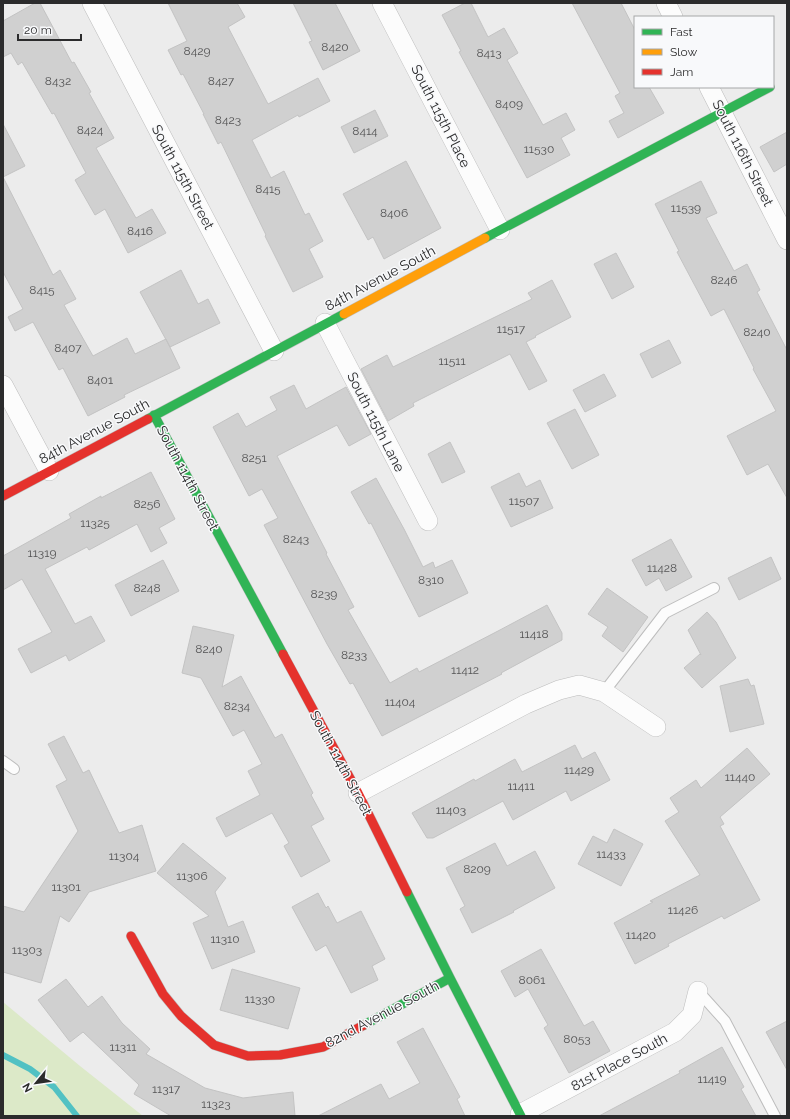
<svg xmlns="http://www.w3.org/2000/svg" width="790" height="1119" font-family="Raleway,sans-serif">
<rect width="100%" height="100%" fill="#ececec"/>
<path fill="#dce9c8" d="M3,1002L80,1066L143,1116H3Z"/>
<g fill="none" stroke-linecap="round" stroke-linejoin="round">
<path stroke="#51c1c3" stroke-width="6" d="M3,1055L30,1069L54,1087L77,1116"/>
</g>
<path fill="#d0d0d0" stroke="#c3c3c3" d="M35,3H40L72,63L74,62L91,92L89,93L114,138L96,148L136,218L152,209L166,233L128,253L105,209L95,215L75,180L86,173L54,113L52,114L22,62L18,65L11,53L3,57V21Z
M168,3H237L245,17L228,27L268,104L318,78L330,101L299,117L298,115L252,140L271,178L284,171L305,215L309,213L323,241L309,249L323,277L293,292L265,236L266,235L221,142L218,144L203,114H204L183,74L181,75L168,50L187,41Z
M293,3H335L360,51L323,70L309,42L312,41Z
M465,3H471L488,37L504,28L518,53L507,60L543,125L566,113L575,130L561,138L570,155L527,178L459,52L461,51L442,15Z
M572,3H621L635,30V87H649L664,113L618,138L609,121L624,113L615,96L620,93Z
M375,110L388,136L354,153L341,127Z
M3,124L25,166L3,177L53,275L60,270L76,299L64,305L93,356L127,338L135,354L166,339L180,368L124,395L125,397L88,416L63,368L59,370L33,322L15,331L8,317L23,309L3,272Z
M787,132V164L774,172L760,147Z
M406,161L441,228L384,259L373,237L368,240L343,194Z
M701,181L717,213L706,218L734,271L747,264L760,290L757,292L787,350V498L768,464L747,475L727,436L776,411L753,369L754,368L724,309L711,316L677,252L679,251L655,204Z
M616,253L634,287L612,299L594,264Z
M181,270L198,304L208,299L220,323L170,347L140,292Z
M552,280L571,317L535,336L536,337L526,342L547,381L529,390L510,354L413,403L414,406L388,421L361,369L387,355L393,367L532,299L528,293Z
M669,340L681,363L652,378L640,354Z
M604,374L616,396L585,412L573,390Z
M294,385L306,409L346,387L371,434L349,446L337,425L277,456L327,553L326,554L354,607L348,610L390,683L417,668L419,672L498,631L547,605L562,633V640L501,673L502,674L382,736L353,683L350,684L327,644L264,525L278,518L262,489L249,496L213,427L238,413L246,427L277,410L270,397Z
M575,409L599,455L572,469L547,423Z
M450,442L465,472L442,483L428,454Z
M151,472L175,519L159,528L167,543L151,552L137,524L89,550L87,547L45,569L75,624L91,616L105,641L69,661L66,655L31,673L18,649L52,632L22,579L3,590V556L71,518L69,514L101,496V498Z
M519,473L526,487L540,480L553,508L511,527L491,487Z
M376,478L404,529L423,567L433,562L435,568L452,560L468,593L419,617L371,523L369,524L351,492Z
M671,539L692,577L666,591L659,578L646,586L632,560Z
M771,557L781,579L739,600L728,578Z
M163,560L179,591L131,616L115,585Z
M607,588L648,617L623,652L602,636L608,627L588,614Z
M707,612L716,622L736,658L702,688L684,668L700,654L701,655L688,630Z
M193,626L234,635L222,687L241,676L275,738L282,734L313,793L311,795L324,819L311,826L330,861L301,877L284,846L289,843L272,813L226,837L216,818L260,795L248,771L262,764L244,730L233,736L201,678L182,673Z
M748,679L751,686L754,685L764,724L730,732L720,686Z
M64,736L83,773L89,770L119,833L142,825L156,871L89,892L69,922L60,916L41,983L3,972V906L24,912L78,831L56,786L67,780L48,744Z
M575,745L582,759L595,752L610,780L571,801L566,791L513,820L503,801L433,838H427L412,813L474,779L475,781L515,759L522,772Z
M747,748L770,774L720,817L724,824L720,826L760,900L724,919L722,916L668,944L669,946L635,964L614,923L653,902L650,901L700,875L665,821L679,812L670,798L696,780L701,788Z
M614,829L643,844L621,886L578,864L593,836L607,843Z
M183,843L226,878L215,892L228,927L243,921L255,952L212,969L193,923L209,916L157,873Z
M495,843L507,866L535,851L555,888L513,911L514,912L472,933L460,909L465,906L446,868Z
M318,893L326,908L328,906L337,923L361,911L385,959L372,966L378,980L351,993L326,945L316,951L292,907Z
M541,949L584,1026L593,1021L610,1051L569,1073L544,1028L548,1025L528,989L515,997L501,971Z
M232,969L300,988L288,1029L220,1010Z
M66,979L88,1007L102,996L122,1023L150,1049L146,1054L205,1088L243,1098L293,1092L295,1116H171L134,1094L139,1085L83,1032L70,1042L38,1000Z
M787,1021V1070L766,1032Z
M423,1028L460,1097L457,1099L465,1116H318L381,1084L389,1099L420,1083L397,1042Z
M722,1047L744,1087L741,1089L756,1116H599L680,1073L679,1071Z"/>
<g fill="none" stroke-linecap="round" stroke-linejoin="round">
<defs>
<path id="lane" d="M604,692L665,613L714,588
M3,761L14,769
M698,991L725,1021L775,1116"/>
<path id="street" d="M92,3L274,351
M382,3L500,230
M666,3L673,17
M709,87L787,240
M325,323L428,521
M3,385L49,471
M358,793L526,704L559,690L579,685L604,692L656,727
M520,1114L675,1032L692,1015L698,991"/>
<path id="fast" d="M485,238L770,87
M154,415L283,654
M148,419L344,314
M407,892L450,978L521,1116
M364,1025L450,978"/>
<path id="slow" d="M344,314L485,238"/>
<path id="jam" d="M3,496L148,419
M283,654L358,793L407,892
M131,936L163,994L181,1016L214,1045L248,1056L280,1055L323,1047L364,1025"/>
</defs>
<use href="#lane" stroke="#bdbdbd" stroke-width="12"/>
<use href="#street" stroke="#bdbdbd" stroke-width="20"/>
<use href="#fast" stroke="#bdbdbd" stroke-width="10"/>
<use href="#slow" stroke="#bdbdbd" stroke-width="10"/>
<use href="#jam" stroke="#bdbdbd" stroke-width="10"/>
<use href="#lane" stroke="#fcfcfc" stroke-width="10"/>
<use href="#street" stroke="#fcfcfc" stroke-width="19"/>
<use href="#fast" stroke="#30b455" stroke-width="9"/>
<use href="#slow" stroke="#ff9f0a" stroke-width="9"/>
<use href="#jam" stroke="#e5322d" stroke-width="9"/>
</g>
<g text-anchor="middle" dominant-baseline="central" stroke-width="3" stroke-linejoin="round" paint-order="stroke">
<g font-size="12" fill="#545455">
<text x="335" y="47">8420</text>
<text x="197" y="51">8429</text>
<text x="489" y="53">8413</text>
<text x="58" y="81">8432</text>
<text x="221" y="81">8427</text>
<text x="509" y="104">8409</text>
<text x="228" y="120">8423</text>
<text x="90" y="130">8424</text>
<text x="365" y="131">8414</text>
<text x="539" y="149">11530</text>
<text x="268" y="189">8415</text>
<text x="686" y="208">11539</text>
<text x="394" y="213">8406</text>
<text x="140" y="231">8416</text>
<text x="724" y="280">8246</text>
<text x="42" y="290">8415</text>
<text x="511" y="329">11517</text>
<text x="757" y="332">8240</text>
<text x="68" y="348">8407</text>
<text x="452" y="361">11511</text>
<text x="100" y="380">8401</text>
<text x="254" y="458">8251</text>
<text x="524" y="501">11507</text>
<text x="147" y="504">8256</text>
<text x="95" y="523">11325</text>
<text x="296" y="539">8243</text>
<text x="42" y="553">11319</text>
<text x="662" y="568">11428</text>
<text x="431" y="580">8310</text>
<text x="147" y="588">8248</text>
<text x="324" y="594">8239</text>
<text x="534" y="634">11418</text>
<text x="209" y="649">8240</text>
<text x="354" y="655">8233</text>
<text x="465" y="670">11412</text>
<text x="400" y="702">11404</text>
<text x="237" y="706">8234</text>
<text x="579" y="770">11429</text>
<text x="740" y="777">11440</text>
<text x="521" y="786">11411</text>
<text x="451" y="810">11403</text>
<text x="611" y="854">11433</text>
<text x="124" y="856">11304</text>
<text x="477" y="869">8209</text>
<text x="192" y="876">11306</text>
<text x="66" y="887">11301</text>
<text x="683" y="910">11426</text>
<text x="641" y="935">11420</text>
<text x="225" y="939">11310</text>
<text x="27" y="950">11303</text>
<text x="532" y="980">8061</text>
<text x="260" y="999">11330</text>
<text x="577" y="1039">8053</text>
<text x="123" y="1047">11311</text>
<text x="712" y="1079">11419</text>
<text x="166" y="1089">11317</text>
<text x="216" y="1104">11323</text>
</g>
<g font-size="14" fill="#2b2b2c" stroke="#f8f9fb">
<text transform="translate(441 116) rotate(63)">South 115th Place</text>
<text transform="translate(743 153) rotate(63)">South 116th Street</text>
<text transform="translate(183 177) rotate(62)">South 115th Street</text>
<text transform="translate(380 278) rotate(-28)">84th Avenue South</text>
<text transform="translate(376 422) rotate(63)">South 115th Lane</text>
<text transform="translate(94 431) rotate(-28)">84th Avenue South</text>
<text transform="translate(188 478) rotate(62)">South 114th Street</text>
<text transform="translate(341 763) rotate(62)">South 114th Street</text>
<text transform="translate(382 1014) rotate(-28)">82nd Avenue South</text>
<text transform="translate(619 1062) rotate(-28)">81st Place South</text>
</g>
</g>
<rect width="790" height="1119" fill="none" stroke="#2b2b2c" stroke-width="8"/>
<rect x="634" y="16" width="140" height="72" fill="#f8f9fb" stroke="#a6a7a8"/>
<rect x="642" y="29" width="20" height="6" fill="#30b455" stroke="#a6a7a8"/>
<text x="670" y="36" font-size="12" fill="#2b2b2c">Fast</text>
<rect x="642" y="49" width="20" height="6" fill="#ff9f0a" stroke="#a6a7a8"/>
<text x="670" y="56" font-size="12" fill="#2b2b2c">Slow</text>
<rect x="642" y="69" width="20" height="6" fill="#e5322d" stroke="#a6a7a8"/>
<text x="670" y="76" font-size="12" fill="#2b2b2c">Jam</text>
<g transform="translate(36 1083) rotate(241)" stroke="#f8f9fb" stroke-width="3" paint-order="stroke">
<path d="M0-3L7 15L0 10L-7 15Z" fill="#2b2b2c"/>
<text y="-6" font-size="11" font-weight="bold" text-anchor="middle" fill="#2b2b2c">N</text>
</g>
<path d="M18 34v6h63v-6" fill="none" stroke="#2b2b2c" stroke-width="2"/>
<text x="24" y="34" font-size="12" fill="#2b2b2c" stroke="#f8f9fb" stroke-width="3" paint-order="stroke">20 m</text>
</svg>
